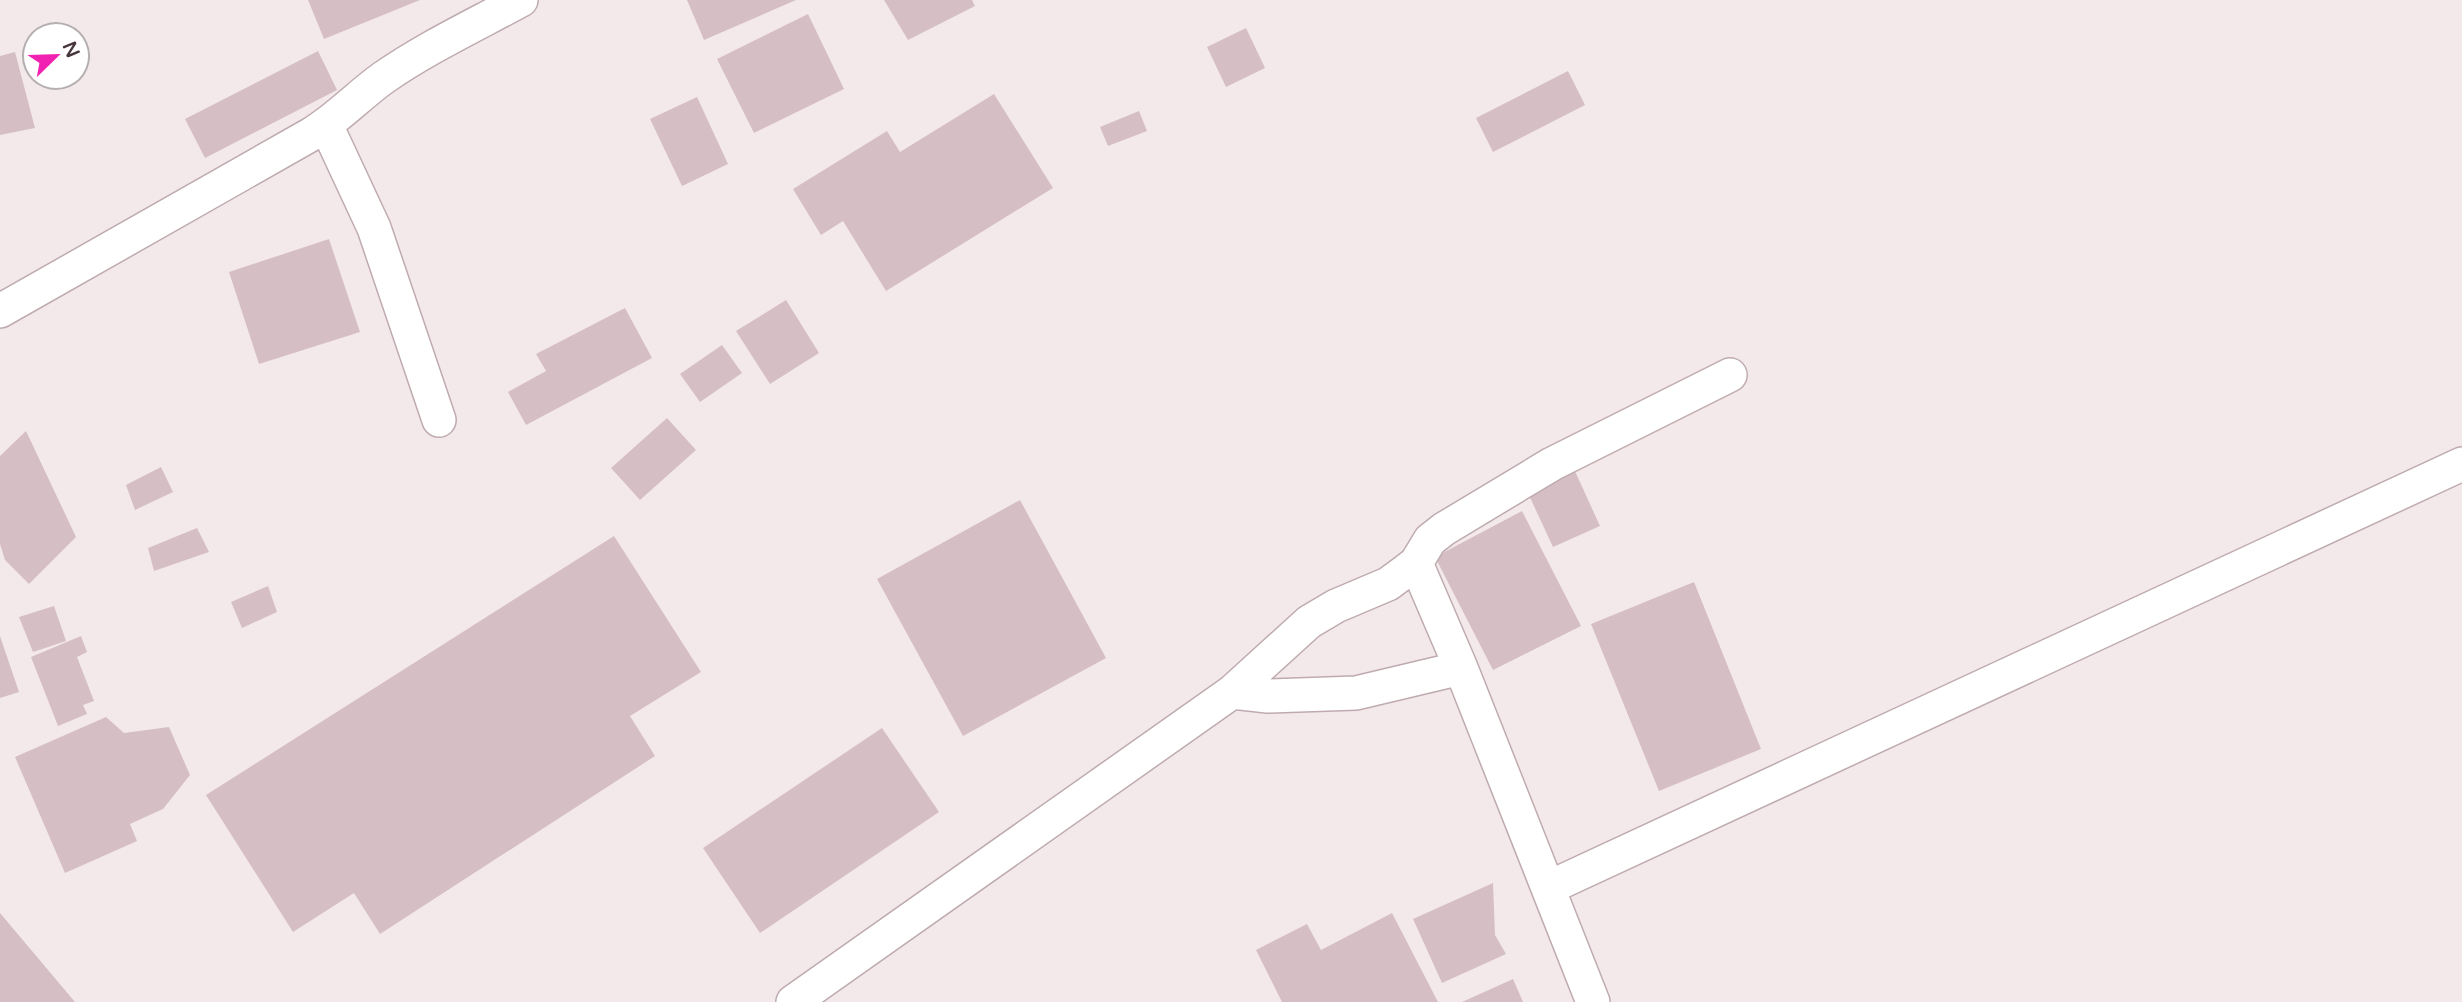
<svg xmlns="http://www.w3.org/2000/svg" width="2462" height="1002" font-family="'Varela Round',sans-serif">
<rect width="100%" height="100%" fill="#f4e9ea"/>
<path fill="#d5bec4" d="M308,0H420L324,39Z
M687,0H796L704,40Z
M884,0H972L975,6L908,40Z
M808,14L844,89L754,133L717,59Z
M1246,28L1265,68L1226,87L1207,47Z
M318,51L337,90L205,158L185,119Z
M15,52L35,128L0,135V56Z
M1568,71L1585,105L1493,152L1476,118Z
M994,94L1053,188L886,291L843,221L821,235L793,189L887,131L900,152Z
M697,97L728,164L682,186L650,119Z
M1139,111L1147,131L1108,146L1100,127Z
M329,239L360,332L259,364L229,272Z
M786,300L819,353L770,384L736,331Z
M625,308L652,358L526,425L508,392L546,371L536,354Z
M722,345L742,373L700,402L680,374Z
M667,418L696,450L640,500L611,468Z
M26,431L76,537L29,584L5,560L0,544V456Z
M161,467L173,492L135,510L126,485Z
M1574,469L1600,526L1553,547L1527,491Z
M1020,500L1106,658L963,736L877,579Z
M1522,511L1581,626L1493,670L1435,557Z
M197,528L209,552L154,571L148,548Z
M614,536L701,672L630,716L655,756L380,934L354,893L293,932L206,795Z
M1694,582L1761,749L1659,791L1591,624Z
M268,586L277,612L242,628L231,602Z
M54,606L66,641L33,652L19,617Z
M0,636L19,692L0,698Z
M81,636L87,652L77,657L94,701L83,705L87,714L58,726L31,657Z
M106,717L124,733L169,727L190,775L163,809L130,824L137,841L65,873L15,757Z
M882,728L939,812L760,933L703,848Z
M1493,883L1495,935L1506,954L1442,983L1413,919Z
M0,913L75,1002H0Z
M1392,913L1438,1002H1282L1256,950L1307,924L1321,950Z
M1513,979L1523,1002H1462Z"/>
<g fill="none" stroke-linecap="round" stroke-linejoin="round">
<defs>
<path id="minor" d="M326,125L374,228L439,420
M0,311L310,135C337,119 358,96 383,78C426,48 475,25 521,0
M1416,563L1461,668L1593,1002
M1232,692L1268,696L1356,693L1461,668
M1548,888L2462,464
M793,1002L1232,692L1309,622L1336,606L1388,584L1403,573L1416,563L1430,540L1444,529L1552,464L1730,375"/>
</defs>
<use href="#minor" stroke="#bfabaf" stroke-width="36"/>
<use href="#minor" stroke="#fff" stroke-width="33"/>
</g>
<g transform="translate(56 56) rotate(67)"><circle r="33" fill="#ffffff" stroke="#b5afb1" stroke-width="2"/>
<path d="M0-5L12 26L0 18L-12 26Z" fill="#f122b2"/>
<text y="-10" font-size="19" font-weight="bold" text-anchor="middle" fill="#47373b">N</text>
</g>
</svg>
